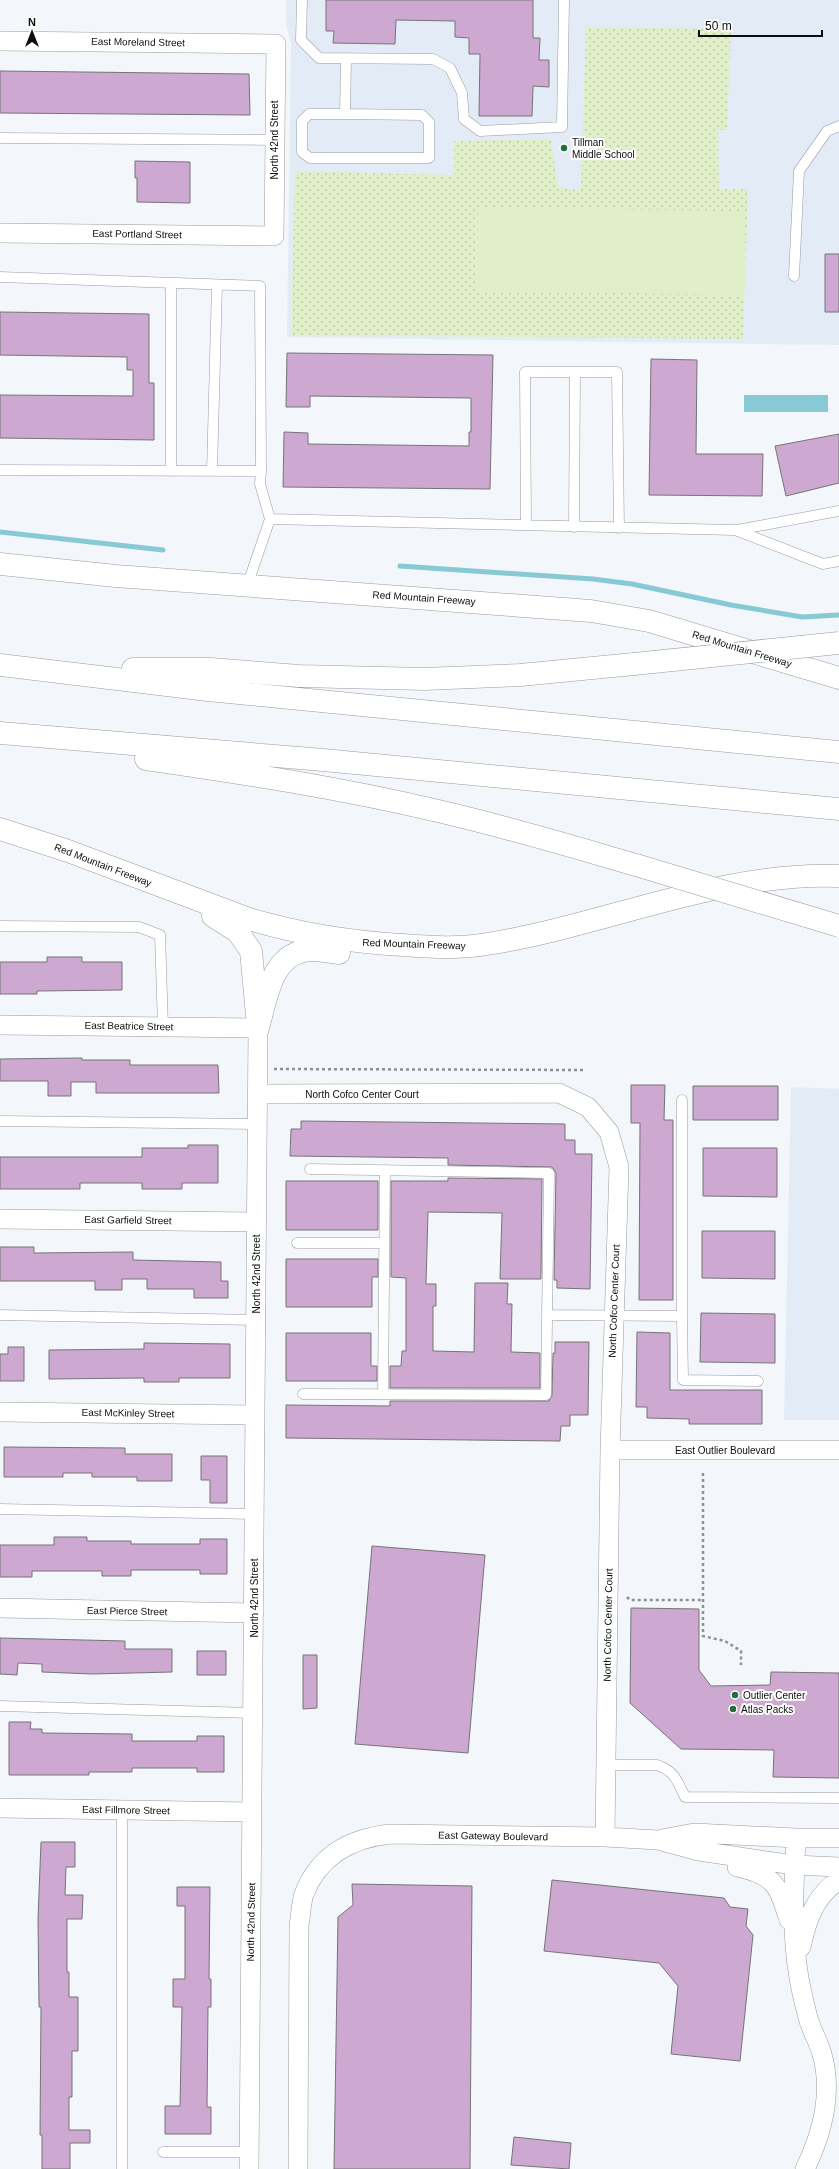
<svg xmlns="http://www.w3.org/2000/svg" width="839" height="2169" font-family="Helvetica,sans-serif">
<defs>
<pattern id="grass-dots" width="8" height="8" patternUnits="userSpaceOnUse"><rect width="8" height="8" fill="#e0efc8"/><path d="M2 2h.1M6 6h.1" fill="none" stroke="#bfccab" stroke-width="1.8" stroke-linecap="round"/></pattern>
</defs>
<rect width="100%" height="100%" fill="#f3f6fa"/>
<path fill="#e3ecf6" d="M286,0H839V345L287,337L291,42L286,24Z
M791,1087L839,1089V1420H784Z"/>
<path fill="url(#grass-dots)" d="M586,27L731,29L727,130H718L719,189H748L743,339L291,335L295,171L454,175V141L551,139L558,188L581,190Z"/>
<path fill="#e0efc8" d="M478,208L745,211L744,295L477,291Z"/>
<path fill="#87c9d5" d="M744,395H828V412H744Z"/>
<g fill="none" stroke-linecap="round" stroke-linejoin="round">
<path stroke="#87c9d5" stroke-width="5" d="M0,532L163,550
M400,566L593,579L632,584L731,605L802,617L839,615"/>
</g>
<path fill="#cda8d0" stroke="#777477" d="M326,0H533V38H540L539,60H549V87L533,86L532,116H479L480,54H469V38L455,37V21L396,20L395,44L333,43L334,31H326Z
M0,71L249,74L250,115L0,113Z
M135,161L190,162V203L137,202V178H135Z
M825,254H839V312H825Z
M0,312L149,314V383H154V440L0,438V395L133,396V370H127V357L0,355Z
M287,353L493,355L490,489L283,487L284,432L308,433V444L469,446V432H471V398L310,396V407H286Z
M651,359L697,360L696,454H763L762,496L649,495Z
M839,434V483L786,496L775,446Z
M47,957H82V962H122V990L37,991V994H0V962H47Z
M82,1058V1060H130V1065H218L219,1093H96V1082H71V1096H48V1081H0V1059Z
M631,1085H665L664,1120H673V1300H639L640,1123H631Z
M693,1086H778V1120H693Z
M301,1121L565,1124V1140H575V1154H592L590,1289L557,1288V1280H554L556,1173L552,1167L448,1165V1158L290,1156L291,1129H301Z
M188,1145H218V1183H182V1189H142V1183H80V1189H0V1157H142V1148H188Z
M703,1148H777V1197L703,1196Z
M448,1178L542,1179L541,1279H500L502,1213L428,1212L426,1284H436V1306H433V1351L474,1352L475,1283H508L507,1304H512L511,1352L540,1353V1388H390V1366H401L402,1351H406V1278L391,1277V1181H448Z
M286,1181H378V1230H286Z
M702,1231H775V1279L702,1278Z
M0,1247H34V1253L133,1252V1260L221,1262V1281H228V1298H194V1289H147V1279H122V1290H95V1281H0Z
M286,1259H378V1277H372V1307H286Z
M701,1313L775,1314V1363L700,1362Z
M637,1332L670,1333V1390H762V1424H689V1419L647,1418V1407H636Z
M286,1333H371V1366H377V1381H286Z
M555,1342H589L588,1415H570V1426H561L560,1441L286,1438V1405L390,1406V1401H549L552,1395L553,1353H555Z
M144,1343L230,1344V1378H179V1382H144V1378L49,1379V1350L144,1349Z
M8,1347H24V1381H0V1354H8Z
M4,1447L125,1448V1454H172V1481H137V1477H92V1473H63V1477H4Z
M201,1456H227V1503H210V1480H201Z
M54,1537H87V1541H131V1544H200V1539H227V1574H200V1570H131V1576H102V1571H32V1577H0V1545H54Z
M372,1546L485,1555L468,1753L355,1744Z
M631,1608L699,1609V1670L711,1686L770,1685L771,1672L839,1673V1778L773,1777L774,1750L681,1749L630,1703Z
M0,1638L125,1641V1649H172V1672L92,1674L42,1672V1664L18,1663L17,1675L0,1674Z
M197,1651H226V1675H197Z
M303,1655H317V1708L303,1709Z
M9,1722H31L30,1729H42V1733L132,1734V1741H197V1736H224V1772H197V1768H132V1772H89V1775H9Z
M41,1842H75V1867H66L65,1895H83L82,1919H67V1972H69V1997H78V2051H72V2097H69V2130H90V2143H70V2169H42V2135H40L41,2007H39L38,1919Z
M552,1880L724,1898L730,1907L748,1909L746,1926L753,1935L740,2061L671,2054L678,1986L659,1963L544,1951Z
M352,1884L472,1886L470,2169H334L338,1917L353,1905Z
M177,1887H210L209,1979H211V2007H208L207,2107H211V2134H165V2106H180L182,2007H173V1979H185V1906H177Z
M514,2137L571,2143L569,2169L511,2165Z"/>
<g fill="none" stroke-linecap="round" stroke-linejoin="round">
<defs>
<path id="service" d="M302,0L301,40L319,58L433,59L450,68L462,93L464,119L480,131L562,127L564,0
M345,114L422,115L429,122V158H310L302,152V121L309,114H345L346,59
M0,138L275,140
M794,276L799,171L827,131L839,126
M0,277L260,286L261,471
M171,283V471
M0,470L261,471L260,484L270,519L247,586
M212,471L217,285
M270,519L735,530L823,564L839,561
M526,525L525,372H617L619,528
M574,527L575,372
M737,530L839,511
M0,926L139,927L160,935L163,1027
M0,1121L257,1124
M297,1243H384
M0,1315L256,1320
M548,1315L682,1316V1100
M682,1316L683,1380L758,1381
M303,1394L546,1395L549,1173L310,1169
M383,1394L385,1170
M0,1509L255,1514
M0,1706L253,1713
M606,1765H657C675,1771 677,1781 685,1797L839,1798
M122,1810V2169
M163,2152H249"/>
<path id="minor" d="M0,41L276,44L274,236L0,233
M0,1025L258,1028L249,2169
M258,1094L559,1093L588,1107L609,1132L619,1167L610,1450L605,1837
M0,1219L257,1222
M0,1412L255,1415
M610,1450H839
M0,1608L254,1613
M0,1808L252,1812
M796,1838C794,1884 791,1932 799,1978C801,1990 804,2002 807,2014C810,2028 818,2040 822,2054C833,2093 822,2134 805,2169
M662,1839L694,1833L796,1838H839
M737,1867C775,1875 778,1885 789,1920
M801,1947C807,1919 815,1896 839,1880
M298,2169L299,1925C301,1915 301,1903 304,1894C319,1855 351,1838 391,1834L605,1837L658,1840L699,1851L794,1865L839,1867"/>
<path id="primary" d="M0,564L116,576L591,611L649,621L839,678
M0,829L68,851L249,919C300,934 350,942 403,945C431,947 459,949 487,944C603,926 722,871 839,876
M213,916L238,932L251,951L257,1015
M258,1028C267,997 271,952 311,950C321,950 330,952 339,953"/>
<path id="motorway" d="M0,665L208,690L839,752
M133,669H211L299,676L424,679L520,675L634,664
M0,733L323,760L839,809
M146,759C243,773 341,788 438,811C504,826 570,846 636,865"/>
</defs>
<use href="#service" stroke="#989b9f" stroke-width="11"/>
<use href="#minor" stroke="#989b9f" stroke-width="20"/>
<use href="#primary" stroke="#989b9f" stroke-width="23"/>
<use href="#motorway" stroke="#989b9f" stroke-width="23"/>
<path stroke="#8e9193" stroke-width="2.5" stroke-dasharray="3 3" stroke-linecap="butt" d="M274,1069L584,1070
M703,1473V1636L725,1641L741,1651V1665
M627,1597L630,1600H703"/>
<use href="#service" stroke="#fff" stroke-width="10"/>
<use href="#minor" stroke="#fff" stroke-width="19"/>
<use href="#primary" stroke="#fff" stroke-width="22"/>
<use href="#motorway" stroke="#fff" stroke-width="22"/>
<defs>
<path id="motorway-bridge" d="M634,664L839,643
M636,865L839,926"/>
</defs>
<use href="#motorway-bridge" stroke="#989b9f" stroke-width="23" stroke-linecap="butt"/>
<use href="#motorway-bridge" stroke="#fff" stroke-width="22"/>
</g>
<g fill="#226e3d" stroke="#fff" stroke-width="1.5">
<circle cx="564" cy="148" r="4"/>
<circle cx="735" cy="1695" r="4"/>
<circle cx="733" cy="1709" r="4"/>
</g>
<g text-anchor="middle" dominant-baseline="central" stroke-width="4" stroke-linejoin="round" paint-order="stroke">
<g font-size="10" fill="#0d0e0f" stroke="#fff">
<text transform="translate(138 42) rotate(1)">East Moreland Street</text>
<text transform="translate(274 140) rotate(-90)">North 42nd Street</text>
<text transform="translate(137 234) rotate(1)">East Portland Street</text>
<text transform="translate(424 598) rotate(4)">Red Mountain Freeway</text>
<text transform="translate(742 649) rotate(17)">Red Mountain Freeway</text>
<text transform="translate(103 865) rotate(21)">Red Mountain Freeway</text>
<text transform="translate(414 944) rotate(2)">Red Mountain Freeway</text>
<text transform="translate(129 1026) rotate(1)">East Beatrice Street</text>
<text x="362" y="1094">North Cofco Center Court</text>
<text transform="translate(128 1220) rotate(1)">East Garfield Street</text>
<text transform="translate(256 1274) rotate(-90)">North 42nd Street</text>
<text transform="translate(614 1301) rotate(-88)">North Cofco Center Court</text>
<text transform="translate(128 1413) rotate(1)">East McKinley Street</text>
<text x="725" y="1450">East Outlier Boulevard</text>
<text transform="translate(254 1598) rotate(-90)">North 42nd Street</text>
<text transform="translate(127 1611) rotate(1)">East Pierce Street</text>
<text transform="translate(608 1625) rotate(-89)">North Cofco Center Court</text>
<text transform="translate(126 1810) rotate(1)">East Fillmore Street</text>
<text transform="translate(493 1836) rotate(1)">East Gateway Boulevard</text>
<text transform="translate(251 1922) rotate(-89)">North 42nd Street</text>
</g>
<g font-size="10" fill="#0d0e0f" stroke="#fff" text-anchor="start">
<text x="572" y="142">Tillman<tspan x="572" dy="12">Middle School</tspan></text>
<text x="743" y="1695">Outlier Center</text>
<text x="741" y="1709">Atlas Packs</text>
</g>
</g>
<g transform="translate(32 32)" stroke="#ffffff" stroke-width="3" paint-order="stroke">
<path d="M0-3L7 15L0 10L-7 15Z" fill="#0d0e0f"/>
<text y="-6" font-size="11" font-weight="bold" text-anchor="middle" fill="#0d0e0f">N</text>
</g>
<path d="M699 30v6h123v-6" fill="none" stroke="#0d0e0f" stroke-width="2"/>
<text x="705" y="30" font-size="12" fill="#0d0e0f" stroke="#ffffff" stroke-width="3" paint-order="stroke">50 m</text>
</svg>
